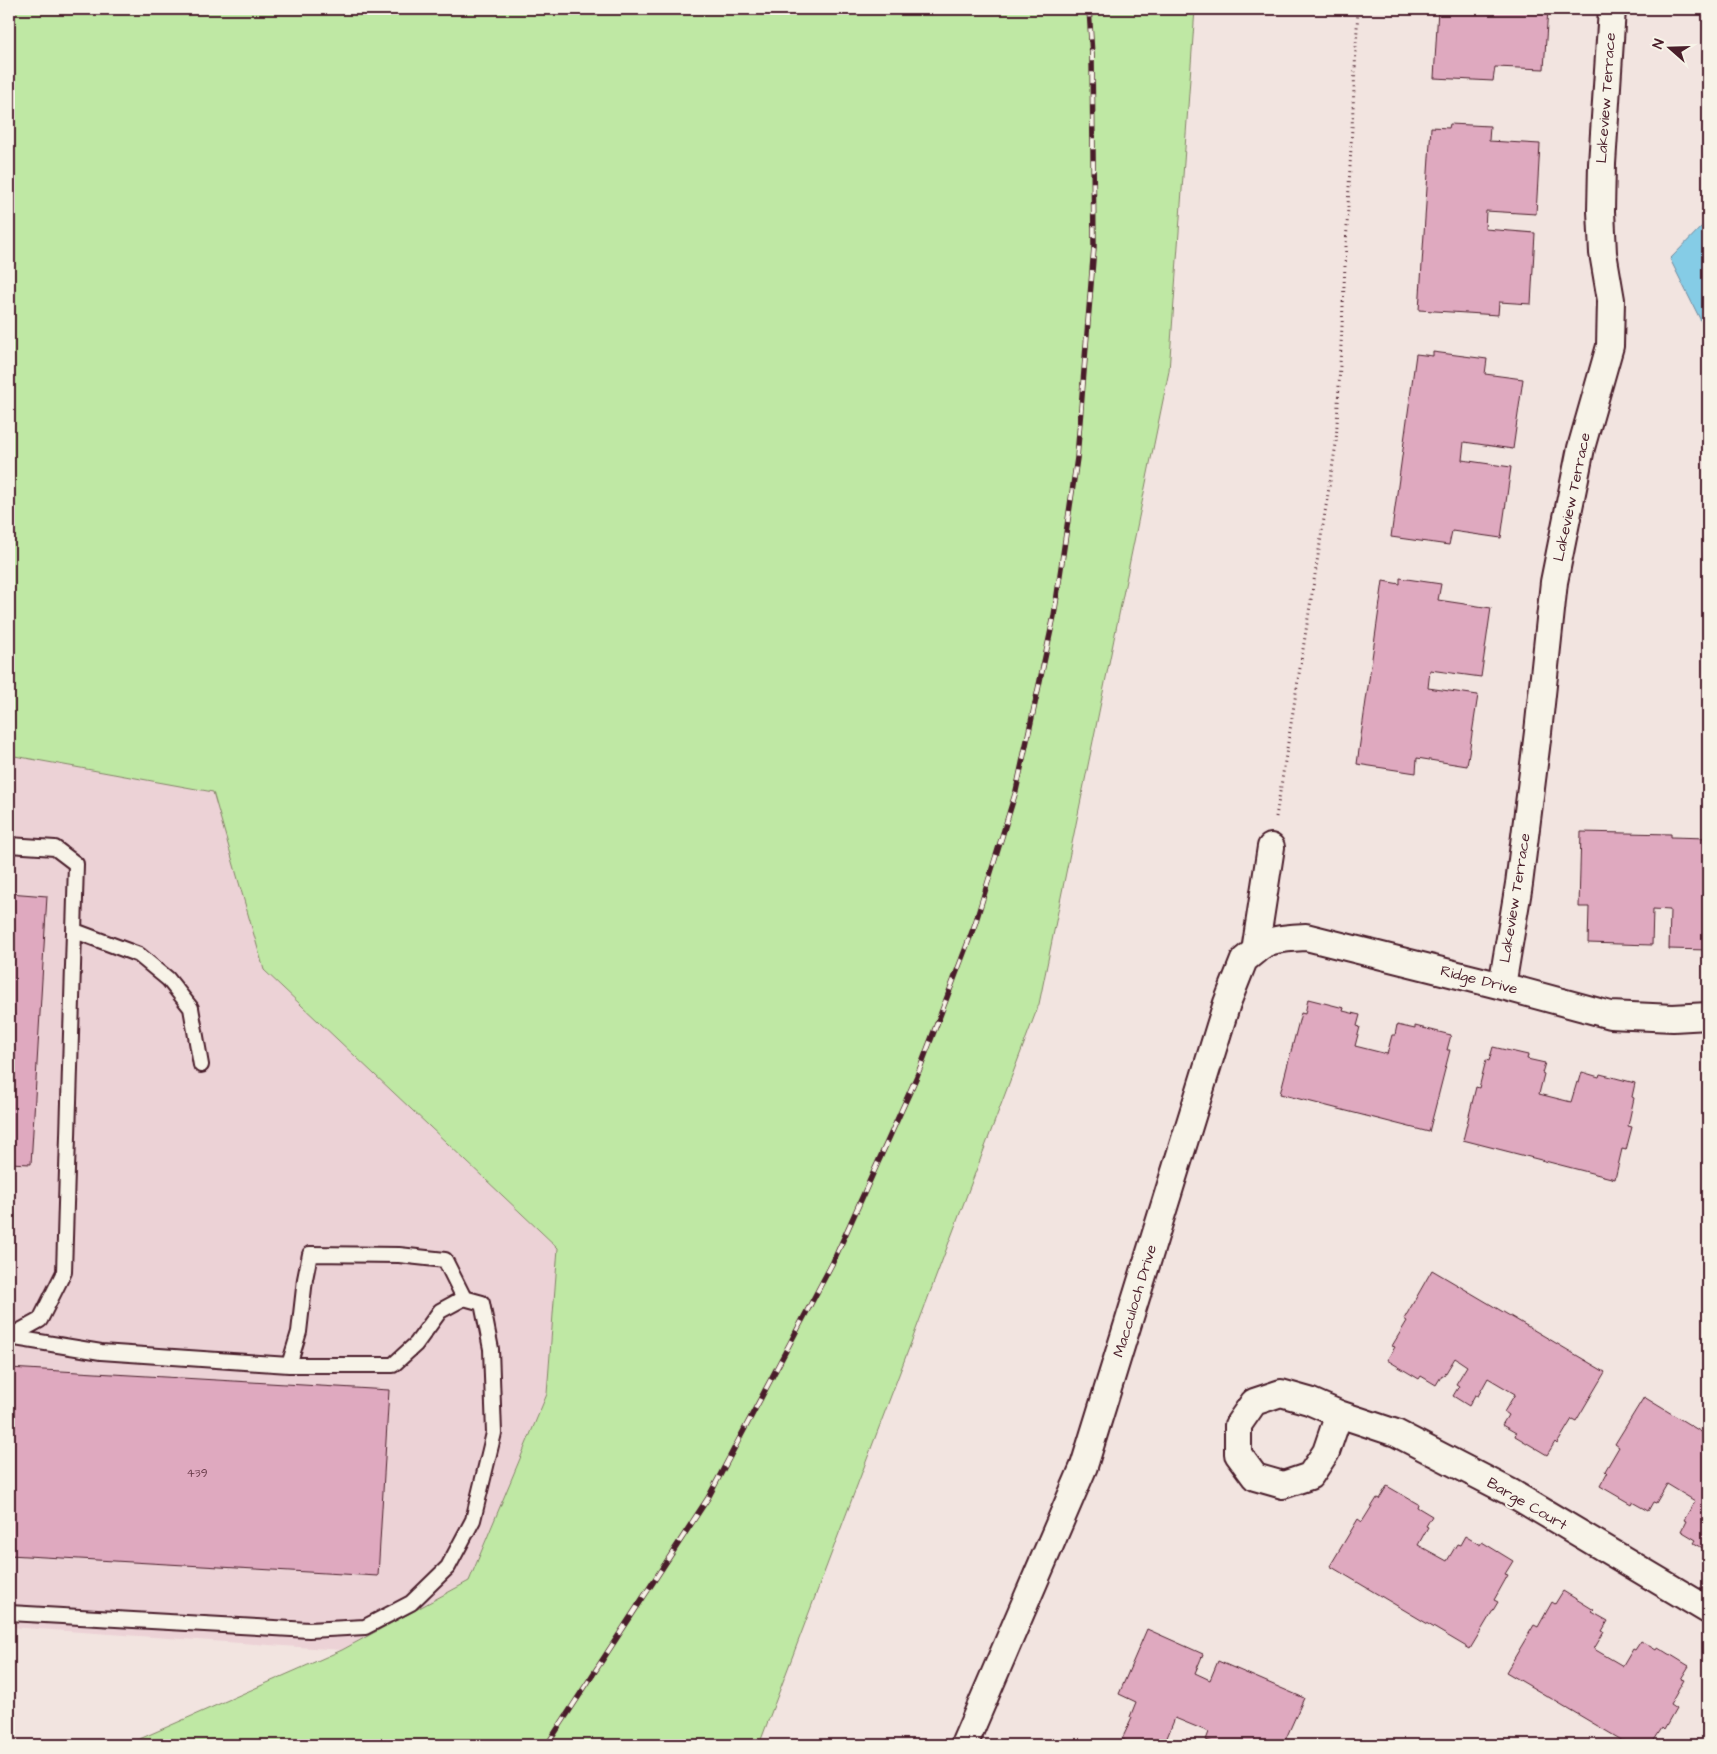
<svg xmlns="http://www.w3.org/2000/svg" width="1717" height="1754" font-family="'Architects Daughter',sans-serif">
<rect width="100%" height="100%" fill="#f2e4e0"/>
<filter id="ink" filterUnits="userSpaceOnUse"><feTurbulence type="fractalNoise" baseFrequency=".02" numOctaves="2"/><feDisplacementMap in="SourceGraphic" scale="10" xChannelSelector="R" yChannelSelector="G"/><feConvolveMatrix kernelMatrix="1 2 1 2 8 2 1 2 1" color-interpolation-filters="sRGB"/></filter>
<g filter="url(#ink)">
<path fill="#ecd2d6" d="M9,755L214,792L264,970L558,1248L547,1393L469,1581L342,1650L9,1627Z"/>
<path fill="#bfe8a4" stroke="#848468" d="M9,9H1195L1169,371L1039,1004L759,1745H126L342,1650L469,1581L547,1394L558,1248L264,970L213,792L9,755Z"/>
<path fill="#85cce6" stroke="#6d879b" d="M1708,220V335L1670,259Z"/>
<path fill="#dfa9bf" stroke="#4a1f2b" d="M1438,9H1548L1544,69L1495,67L1493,81L1434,78Z
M1450,124L1490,126L1489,141L1540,144L1536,214L1486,211L1485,229L1535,233L1531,304L1499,302L1498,315L1419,310L1431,127L1449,128Z
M1433,352L1487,359L1485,374L1523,379L1513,449L1464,442L1462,460L1511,467L1501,538L1452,531L1449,545L1391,537L1416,354L1433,356Z
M1400,578L1441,584L1438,600L1491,608L1481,677L1430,670L1428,688L1478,695L1467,766L1417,758L1416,773L1357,764L1383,581L1400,584Z
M1581,832L1671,834V837L1708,838L1707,950L1669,949L1670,910L1653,909L1652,945L1588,943L1589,907H1579Z
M9,893L47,896L31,1164L9,1163Z
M1308,999L1344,1008L1343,1011L1360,1015L1357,1026L1360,1027L1355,1046L1387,1054L1392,1035H1395L1397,1025L1415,1029V1026L1451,1035L1447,1050H1450L1429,1132L1280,1094L1301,1013L1305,1014Z
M1493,1047L1528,1055L1527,1059L1545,1063L1542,1073L1544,1074L1539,1094L1571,1102L1577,1082L1579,1083L1582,1072L1599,1077L1600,1074L1635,1083L1632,1097L1634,1098L1628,1126L1632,1127L1626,1150L1622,1149L1615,1179L1463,1140L1476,1087L1479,1088L1486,1060L1489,1061Z
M1432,1270L1605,1372L1576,1421L1572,1419L1557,1444L1555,1442L1547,1455L1515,1436L1516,1433L1502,1425L1508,1415L1504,1412L1515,1394L1488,1378L1478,1396L1475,1395L1469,1406L1453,1396L1459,1386L1456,1384L1467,1366L1455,1358L1444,1376L1442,1375L1436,1385L1421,1376L1419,1379L1387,1360L1395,1347L1392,1346L1407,1321L1404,1319Z
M9,1368L389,1390L378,1576L9,1555Z
M1644,1397L1708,1436V1551L1694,1543L1696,1540L1681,1531L1686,1521L1684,1520L1695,1501L1667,1484L1656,1503L1653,1502L1648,1511L1632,1502L1631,1504L1600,1486L1607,1473L1605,1471L1619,1447L1615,1444Z
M1387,1486L1418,1504L1417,1507L1432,1516L1426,1526L1428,1527L1418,1545L1447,1561L1457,1544L1460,1545L1465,1536L1480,1545L1482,1542L1513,1561L1505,1574L1508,1575L1494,1600L1498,1602L1470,1649L1330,1566L1358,1519L1362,1522L1377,1498L1379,1499Z
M1563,1591L1594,1610L1592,1612L1608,1621L1602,1631L1604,1632L1594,1649L1623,1666L1633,1649L1635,1650L1641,1641L1656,1650L1658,1647L1689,1666L1681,1679L1684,1680L1670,1705L1676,1709L1664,1730L1662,1728L1651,1745H1630L1506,1672L1534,1625L1538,1627L1552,1602L1555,1604Z
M1147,1629L1203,1654L1195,1673L1210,1680L1218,1661L1304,1698L1283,1745H1211L1212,1742L1206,1740L1209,1732L1175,1718L1164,1745H1136L1122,1739L1132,1718L1130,1717L1136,1702L1119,1694Z"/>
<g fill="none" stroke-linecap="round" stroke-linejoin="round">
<defs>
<path id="lane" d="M9,845L55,848L76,864L64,1272L40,1320L9,1337
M75,931L139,955L168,979L191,1008L201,1065
M289,1365L299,1332L305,1279L310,1254L399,1255L445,1260L464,1298
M9,1613L309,1630L365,1627L411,1603L448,1567L473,1520L494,1433L491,1349L482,1303L464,1298L440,1311L416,1344L393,1365H289L101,1352L9,1337"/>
<path id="street" d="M1255,951C1268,938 1288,938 1306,937L1502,986L1610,1015L1673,1018L1708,1016
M1502,986L1519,884L1538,732L1554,582L1581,448L1610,346L1611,300L1603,253L1601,211L1602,164L1612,9
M1281,1393L1309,1401L1339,1414L1326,1452L1310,1476L1283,1485L1255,1477L1238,1454V1425L1254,1402Z
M1339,1414L1396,1433L1510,1492L1708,1610
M964,1745L1084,1466L1227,1003L1244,960L1255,951L1271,847"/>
</defs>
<use href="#lane" stroke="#4a1f2b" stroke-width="18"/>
<use href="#street" stroke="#4a1f2b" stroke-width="30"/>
<path stroke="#4a1f2b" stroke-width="3" stroke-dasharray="1 4" stroke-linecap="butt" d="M1276,817L1336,444L1358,9"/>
<use href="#lane" stroke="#f7f3e8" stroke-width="14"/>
<use href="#street" stroke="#f7f3e8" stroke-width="26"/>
<defs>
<path id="rail" d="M547,1745L708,1498L833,1262L917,1076L975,924L1016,791L1054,616L1077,458L1094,247L1092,55L1089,9"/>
</defs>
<use href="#rail" stroke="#4a1f2b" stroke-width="5.5"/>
<use href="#rail" stroke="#f7f3e8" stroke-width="4" stroke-dasharray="11" stroke-linecap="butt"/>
</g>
</g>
<g text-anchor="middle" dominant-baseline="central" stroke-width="4.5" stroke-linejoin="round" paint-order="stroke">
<g font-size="12" fill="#6f4250">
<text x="197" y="1473">439</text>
</g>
<g font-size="15" fill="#4a1f2b" stroke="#f7f3e8">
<text transform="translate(1606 98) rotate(-86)">Lakeview Terrace</text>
<text transform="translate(1572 497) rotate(-78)">Lakeview Terrace</text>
<text transform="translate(1515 898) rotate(-81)">Lakeview Terrace</text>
<text transform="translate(1479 980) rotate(14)">Ridge Drive</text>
<text transform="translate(1135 1301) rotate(-73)">Macculoch Drive</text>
<text transform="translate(1527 1504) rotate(30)">Barge Court</text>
</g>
</g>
<rect width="1717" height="1754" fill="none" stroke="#f7f3e8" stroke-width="30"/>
<rect x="15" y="15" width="1687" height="1724" fill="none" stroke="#4a1f2b" stroke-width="2" filter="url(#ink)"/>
<g transform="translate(1670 48) rotate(290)" stroke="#f7f3e8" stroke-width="4" paint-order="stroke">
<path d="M0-4L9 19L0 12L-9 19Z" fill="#4a1f2b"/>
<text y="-8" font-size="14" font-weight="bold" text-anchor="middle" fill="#4a1f2b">N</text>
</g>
</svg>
